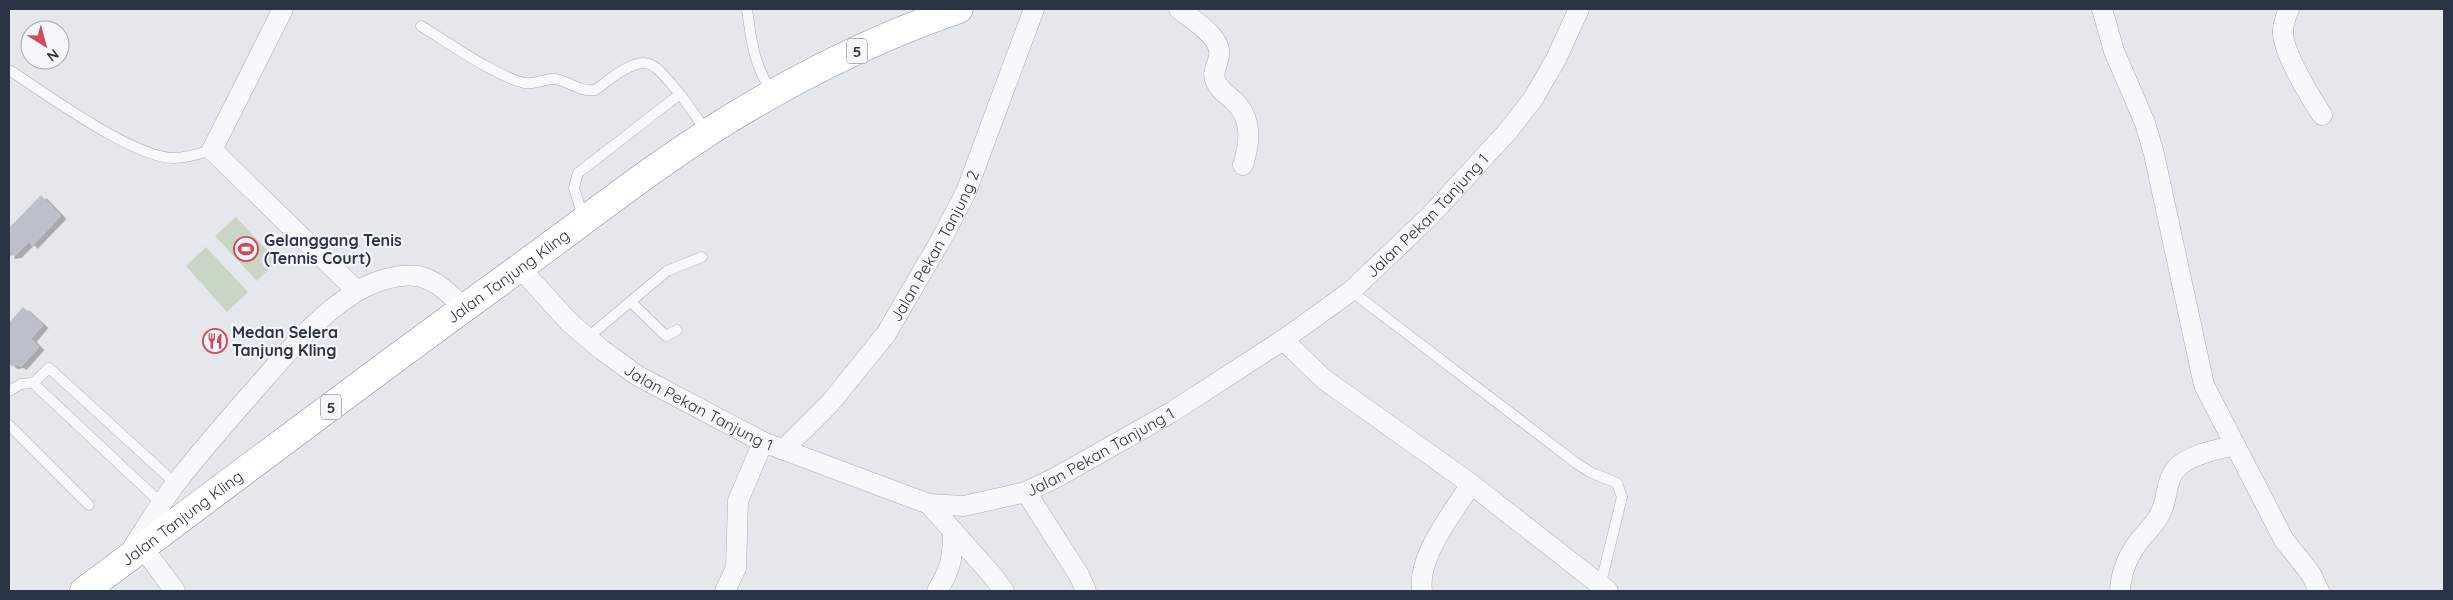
<svg xmlns="http://www.w3.org/2000/svg" width="2453" height="600" font-family="Quicksand,sans-serif">
<defs>
<filter id="shadow"><feDropShadow dx="5.5" dy="3" stdDeviation="0" flood-color="#0004"/></filter>
</defs>
<rect width="100%" height="100%" fill="#e4e7ec"/>
<path fill="#c9d6c5" d="M236,217L277,261L257,281L215,236Z
M206,247L248,292L227,312L186,266Z"/>
<path fill="#bbc0ca" filter="url(#shadow)" d="M41,195L61,216L32,246L29,242L16,255L9,256V234L11,232L9,228Z
M23,307L43,325L31,339L39,347L21,367L18,365L12,366L9,364V323Z"/>
<g fill="none" stroke-linecap="round" stroke-linejoin="round">
<defs>
<path id="service" d="M747,9C751,40 754,66 772,92
M421,26C446,41 498,78 525,83C535,85 545,78 555,79C569,81 579,92 595,90C602,86 607,81 614,76C651,51 654,65 680,94
M9,70C47,94 133,158 174,158C188,158 199,154 212,150
M584,220L574,188L578,173L680,94L707,132
M1351,291L1576,463L1590,472L1617,483L1622,497L1600,587
M631,302L666,336L677,330
M587,338L667,271L702,257
M9,391L21,384L33,383
M9,425L89,505
M162,504L33,383L49,368L176,484"/>
<g id="minor">
<path d="M283,9L212,150L357,291"/>
<path d="M1179,9C1191,19 1223,37 1219,56C1218,65 1211,72 1216,82C1219,89 1228,96 1234,101C1253,119 1250,143 1243,165"/>
<path d="M2102,9L2114,51L2145,123L2154,154L2204,385L2284,540L2311,574L2319,591"/>
<path d="M2289,9C2286,16 2283,24 2283,31C2282,51 2311,98 2322,115"/>
<path id="s1" d="M520,268L570,323L602,350L638,376L763,442L929,504L964,506L1026,492L1057,477L1172,412L1283,340L1351,291L1429,217L1508,131L1533,99L1556,59L1579,9"/>
<path d="M1283,340L1325,380L1471,484L1608,591"/>
<path id="s2" d="M783,450L831,402L886,334L942,238L966,192L1034,9"/>
<path d="M1026,492L1079,575L1086,591"/>
<path d="M929,504L992,575L1004,591"/>
<path d="M143,548L175,591"/>
<path d="M132,549C146,527 160,504 176,483C204,447 235,412 265,378C292,347 320,314 356,292C372,282 398,273 418,276C437,280 451,295 464,308"/>
<path d="M725,591L736,568L738,501L763,442"/>
<path d="M937,591C951,569 953,557 953,531"/>
<path d="M1422,591C1417,556 1453,513 1471,484"/>
<path d="M2120,591C2121,570 2130,551 2144,535C2152,526 2159,519 2163,507C2168,492 2167,475 2180,465C2196,453 2216,450 2235,445"/>
</g>
<g id="trunk">
<path id="s3" d="M84,591C229,483 372,374 518,269C587,219 654,166 726,121C799,76 878,37 959,9"/>
</g>
</defs>
<use href="#service" stroke="#a9aeb7" stroke-width="11"/>
<use href="#minor" stroke="#a9aeb7" stroke-width="21"/>
<use href="#trunk" stroke="#8b94a3" stroke-width="29"/>
<use href="#service" stroke="#f7f8fa" stroke-width="10"/>
<use href="#minor" stroke="#f7f8fa" stroke-width="20"/>
<use href="#trunk" stroke="#fff" stroke-width="28"/>
</g>
<defs>
<symbol id="stadium-ring" viewBox="-11 -11 22 22"><circle r="9.5" fill="#f4f6f9" stroke="#d1495b" stroke-width="1.5"/><path d="M0-5a6.5 5 0 1 0 0 10a6.5 5 0 1 0 0-10ZM-3.5-1.8h7v3.6h-7Z" fill="#d1495b"/></symbol>
<symbol id="restaurant-ring" viewBox="-11 -11 22 22"><circle r="9.5" fill="#f4f6f9" stroke="#d1495b" stroke-width="1.5"/><path d="M-5-6h1v4h1v-4h1v4h1v-4h1v5L-1.5 .5V6h-2V.5L-5-1ZM5-6V6H3V1.5H1.5Q1.5-4 5-6Z" fill="#d1495b"/></symbol>
</defs>
<g fill-rule="evenodd">
<use href="#stadium-ring" x="232" y="235" width="28" height="28"/>
<use href="#restaurant-ring" x="201" y="327" width="28" height="28"/>
</g>
<g text-anchor="middle" dominant-baseline="central" stroke-width="4.5" stroke-linejoin="round" paint-order="stroke">
<g fill="#f4f6f9" stroke="#676e7b" stroke-width="1">
<rect x="847" y="38.5" width="20" height="25" rx="4"/>
<rect x="321" y="394.5" width="20" height="25" rx="4"/>
</g>
<g font-size="15" font-weight="bold" fill="#2b3445">
<text x="857" y="51">5</text>
<text x="331" y="407">5</text>
</g>
<g font-size="16" fill="#2b3445" stroke="#f4f6f9">
<text stroke="none"><textPath href="#s1" startOffset="1068">Jalan Pekan Tanjung 1</textPath></text>
<text stroke="none"><textPath href="#s2" startOffset="256">Jalan Pekan Tanjung 2</textPath></text>
<text stroke="none"><textPath href="#s3" startOffset="528">Jalan Tanjung Kling</textPath></text>
<text stroke="none"><textPath href="#s1" startOffset="229">Jalan Pekan Tanjung 1</textPath></text>
<text stroke="none"><textPath href="#s1" startOffset="662">Jalan Pekan Tanjung 1</textPath></text>
<text stroke="none"><textPath href="#s3" startOffset="122">Jalan Tanjung Kling</textPath></text>
</g>
<g font-size="16" font-weight="bold" fill="#2b3445" stroke="#f4f6f9" text-anchor="start">
<text x="264" y="240">Gelanggang Tenis<tspan x="264" dy="18">(Tennis Court)</tspan></text>
<text x="232" y="332">Medan Selera<tspan x="232" dy="18">Tanjung Kling</tspan></text>
</g>
</g>
<rect width="2453" height="600" fill="none" stroke="#2b3445" stroke-width="20"/>
<g transform="translate(45 45) rotate(143)"><circle r="24" fill="#f4f6f9" stroke="#a4a8b1"/>
<path d="M0-4L9 19L0 12L-9 19Z" fill="#d1495b"/>
<text y="-8" font-size="14" font-weight="bold" text-anchor="middle" fill="#2b3445">N</text>
</g>
</svg>
